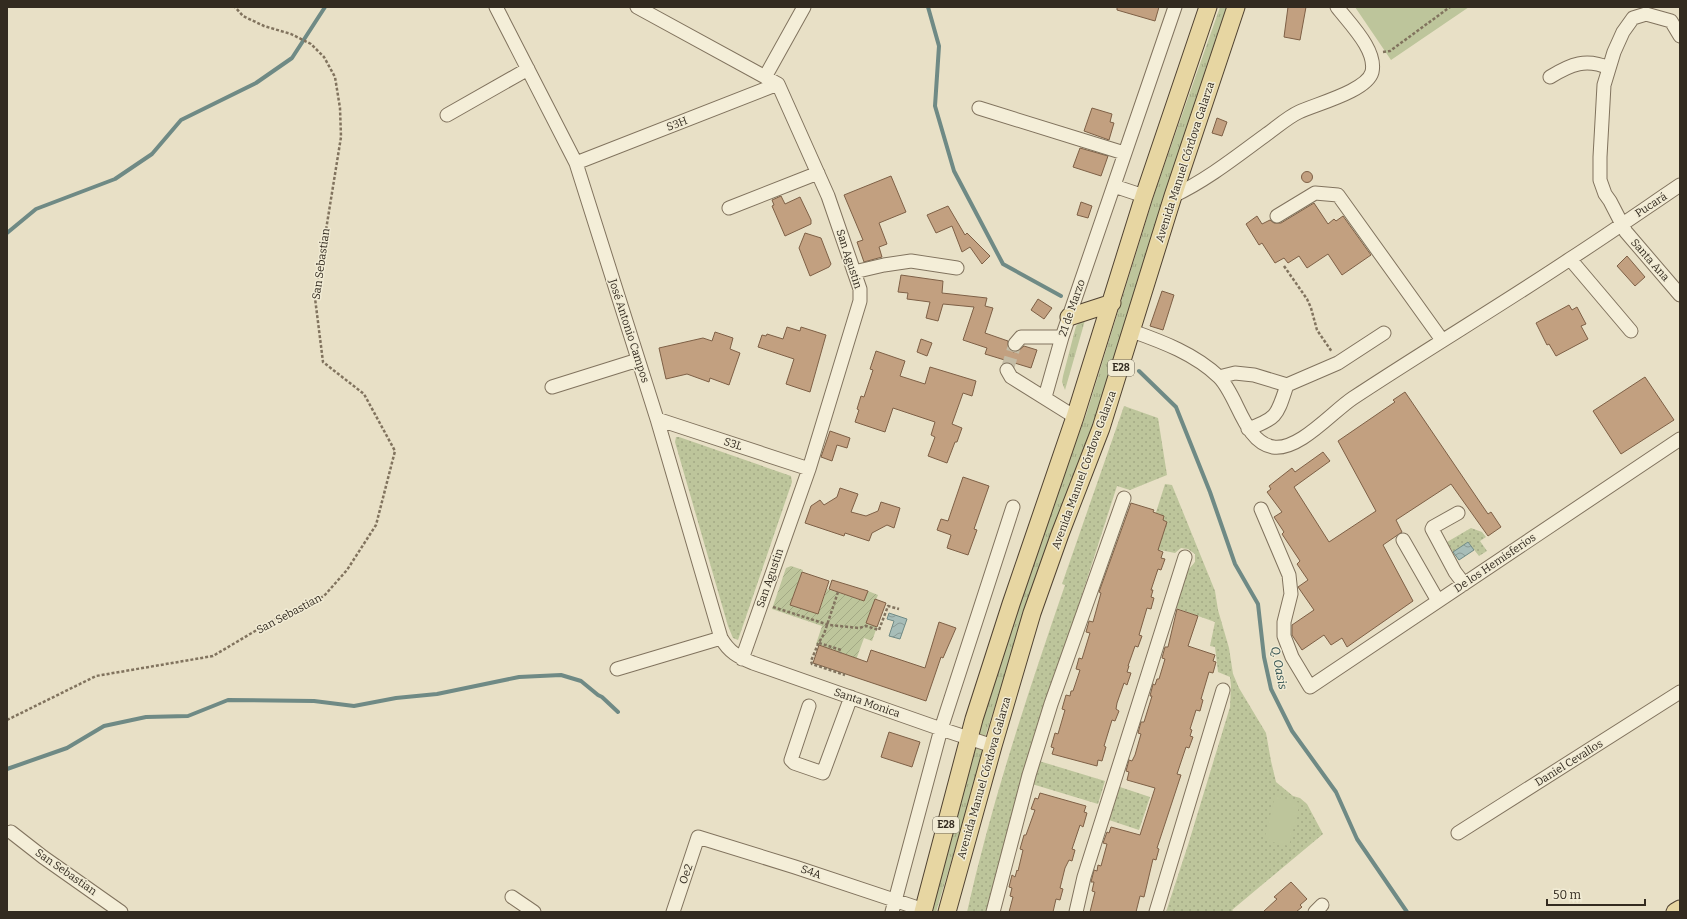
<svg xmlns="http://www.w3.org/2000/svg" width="1687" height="919" font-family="Bitter,serif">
<defs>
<pattern id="grass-tufts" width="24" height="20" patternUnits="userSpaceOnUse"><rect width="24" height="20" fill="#bdc59b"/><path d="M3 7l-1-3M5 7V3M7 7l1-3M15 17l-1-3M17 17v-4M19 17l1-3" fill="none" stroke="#a3a985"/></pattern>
<pattern id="park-dots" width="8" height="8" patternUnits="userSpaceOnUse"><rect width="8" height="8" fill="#bdc59b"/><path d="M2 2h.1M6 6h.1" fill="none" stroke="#a3a985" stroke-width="1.8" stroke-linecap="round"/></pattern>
<pattern id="garden-furrows" width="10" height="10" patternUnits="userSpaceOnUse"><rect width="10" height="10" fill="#bdc59b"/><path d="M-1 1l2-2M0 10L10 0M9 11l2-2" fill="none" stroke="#a3a985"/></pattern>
<pattern id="water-waves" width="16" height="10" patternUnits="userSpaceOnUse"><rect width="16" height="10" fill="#a7bdb8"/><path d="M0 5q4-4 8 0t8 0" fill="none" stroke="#899a95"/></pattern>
</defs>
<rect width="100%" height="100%" fill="#e8e0c6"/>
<path fill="url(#grass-tufts)" d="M1220,7H1231L1104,397L1012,655L985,737L976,734L1065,468L1086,415L1156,189Z
M1086,317L1065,390L1062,382L1063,376L1076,326Z
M974,745L985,749L936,912H927Z"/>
<path fill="url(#park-dots)" d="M1124,406L1158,418L1167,475L1130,490L1117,486L1047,703L997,869L988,912H967C992,800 1028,693 1065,585L1062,584Z
M676,437H679L791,476L792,482L738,640L733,638L728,626L675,442Z
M1165,484L1172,485L1215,591L1218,610L1229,648L1233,674L1239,688L1266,733L1271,761L1276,782L1293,796L1300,798L1307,804L1323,834L1232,910L1234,912H1166L1188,845L1230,707L1231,686L1230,677L1218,672L1215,647L1210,646L1215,622L1173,607L1182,577L1195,562V554L1188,549L1181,548L1175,553L1145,547Z
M1471,528L1482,532L1486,537L1480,541L1487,551L1479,556L1468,542L1453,552L1447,542Z
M1039,761L1105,781L1098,804L1032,784Z
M1120,787L1150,797L1139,830L1109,820Z"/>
<path fill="url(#garden-furrows)" d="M791,566L803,570L790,605L818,614L827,589L864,601L868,591L878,595L866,623L877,627L872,641L864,638L856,660L849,656L816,644L822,626L772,609L786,568Z"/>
<path fill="#bdc59b" d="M1355,7H1469L1391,60Z
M1275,796L1300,803L1289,846L1264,840Z"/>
<path fill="url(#water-waves)" stroke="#6f8a85" d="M1468,542L1474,550L1459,560L1453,552Z
M889,613L907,619L900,639L889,636L894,621L887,619Z"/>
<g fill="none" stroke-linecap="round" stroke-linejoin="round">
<path stroke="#6f8a85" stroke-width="4" d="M928,7L939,46L935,106L954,171L1003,264L1061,296
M7,233L36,209L115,179L152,154L181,120L256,83L292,58L325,7
M1139,371L1176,407L1210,492L1235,564L1258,604L1264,657L1271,689L1292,731L1336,792L1357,839L1407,912
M7,769L67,748L104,726L146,717L188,716L228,700L314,701L354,706L396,698L437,694L519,677L561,675L581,681L598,695L602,697L618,712"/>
</g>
<path fill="#c2a080" stroke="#7e6046" d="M1117,7H1159L1155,21L1117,10Z
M1288,7H1306L1300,40L1284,37Z
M1092,108L1112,114L1110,122L1114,123L1109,140L1084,131Z
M1217,118L1227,122L1222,136L1212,133Z
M1080,148L1108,156L1101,176L1073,167Z
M1301.5 177a5.5 5.5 0 1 1 11 0a5.5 5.5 0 1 1-11 0Z
M891,176L906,212L879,223L887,244L879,247L882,257L864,262L857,242L863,240L844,195Z
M781,196L785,204L800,197L811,220V224L785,236L772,206L774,205L772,200Z
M1081,202L1092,206L1088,218L1077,215Z
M1314,203L1328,224L1334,219L1336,221L1343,216L1371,255L1342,275L1328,254L1307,268L1299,256L1288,263L1284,258L1275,263L1262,243L1259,245L1246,224L1257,216L1262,224L1270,220L1274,223H1281Z
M948,206L965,235L967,233L990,256L982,264L970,247L962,252L952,226L936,233L927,215Z
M805,233L821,238L831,264L829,267L810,276L799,248Z
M1627,256L1645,277L1635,286L1617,266Z
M901,275L943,281L942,293L987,298L985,306L993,308L985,333L1008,341V347L1013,352L1018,351L1024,346L1037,350L1031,368L985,354L987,348L963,340L974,307L943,304L938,321L926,318L930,302L907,299L908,293L898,292Z
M1162,291L1174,295L1163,330L1150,326Z
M1038,299L1052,308L1044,319L1031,310Z
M1569,305L1572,310L1577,307L1586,324L1581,326L1588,339L1556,356L1549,344L1547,345L1536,323Z
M787,327L800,331L801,327L826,335L810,392L786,384L794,359L758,347L762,335L766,336L767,334L783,339Z
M715,332L733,338L730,349L740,353L729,385L710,378L709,382L687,374L666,379L659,348L703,338L712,341Z
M921,339L932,343L927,356L917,352Z
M876,351L905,361L900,376L925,384L930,367L976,381L972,396L963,393L952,424L962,428L957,442H955L947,463L928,456L935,437L931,435L935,422L893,408L885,432L855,422L859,410L857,409L861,396L864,397L873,370L870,369Z
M1645,377L1674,420L1621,454L1593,411Z
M1405,392L1488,514L1491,512L1501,527L1488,536L1451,484L1396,520L1402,532L1383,545L1413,601L1347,647L1342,638L1331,645L1324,635L1302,650L1292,635V625L1314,610L1298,587L1308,580L1297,564L1300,561L1282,534L1284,532L1274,517L1282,512L1267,492L1271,489L1269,486L1292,468L1295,472L1323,452L1330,461L1294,487L1329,542L1376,511L1338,441L1395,402L1393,400Z
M830,431L850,438L847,448L837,445L832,461L821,457Z
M963,477L989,486L974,529L977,530L968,555L947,548L951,535L937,530L941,519L948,521Z
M840,488L858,494L851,512L866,516L878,511L881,502L900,508L894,528L887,525L872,533L869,541L845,533L844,536L805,523L811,506L820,500L824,505L837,497Z
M1131,503L1154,510L1153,512L1164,516L1163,520L1167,522L1158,550L1163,552L1161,558L1165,559L1161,570L1158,569L1151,590H1153L1151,597L1154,598L1151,609L1147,608L1139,635L1142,636L1138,647L1135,646L1128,666H1129L1127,672L1131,673L1127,685L1124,683L1117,703L1116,709L1119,711L1115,721L1112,720L1104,746L1106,747L1102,761L1098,760L1097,766L1052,754L1054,748L1051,747L1055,733L1058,734L1065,710L1062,709L1066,695L1070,696L1071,691H1073L1080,670L1076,669L1079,658L1082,659L1090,633L1086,632L1089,621L1093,622L1101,593L1099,592Z
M802,572L829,581L818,614L790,605Z
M832,580L868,591L864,601L829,589Z
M875,599L886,603L877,627L866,623Z
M1177,609L1198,616L1188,646L1215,655L1213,661L1216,662L1213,673L1209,672L1201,699L1203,700L1200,711L1196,710L1190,729L1192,730L1190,736L1193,737L1189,748L1186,747L1177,774L1181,775L1157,848L1159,849L1156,860L1153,859L1144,897L1140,896L1136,912H1090L1095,892L1092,891L1094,882H1091L1094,870L1097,871L1098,865L1101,866L1107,844L1103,843L1107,832L1109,833L1111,827L1140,835L1155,788L1127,780L1129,772L1126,771L1129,760L1132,761L1135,755L1141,734L1138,733L1141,722H1144L1152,696H1150L1153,684L1155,685L1157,679H1159L1165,659L1162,658L1165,647H1168Z
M939,622L956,628L943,658L941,657L926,701L813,663L819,645L867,662L871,650L925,668Z
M889,732L920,742L912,767L881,757Z
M1040,793L1086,806L1084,812L1087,813L1083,827L1080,825L1072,849L1075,850L1072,861L1069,860L1065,868L1060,888L1063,889L1060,900L1056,899L1053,912H1009L1013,897L1010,896L1012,888L1009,887L1012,875L1015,877L1017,870L1018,871L1023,850L1020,849L1024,835H1026L1035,810L1031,809L1035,798L1038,799Z
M1291,882L1307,899L1300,905L1302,907L1296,912H1263L1277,899L1274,897Z"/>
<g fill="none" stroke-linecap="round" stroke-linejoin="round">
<path stroke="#c4bca5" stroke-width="13" stroke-dasharray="13 6" stroke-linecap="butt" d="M1007,370L1015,344"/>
<defs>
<path id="minor" d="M496,7L576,163L657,419L721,638C729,652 738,657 753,663L941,729L993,746
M637,7L778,84L828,196L860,289V301L809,469L742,659
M1680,36L1671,21L1646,14L1633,18L1623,32L1614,52L1604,85L1600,157V180L1605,194L1610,201L1626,232L1680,295
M765,77L804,7
M1550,77C1571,64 1586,58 1609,68
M979,108L1124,153
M447,115L528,69
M576,163L778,84
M1114,186L1144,196
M1173,196C1207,180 1237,156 1267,134C1277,127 1288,117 1299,112C1316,104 1367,91 1372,72C1377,50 1350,24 1337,7
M729,208L818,173
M1277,216L1315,193L1338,195L1442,340
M1570,259L1631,331
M854,272L884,265L911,261L957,268
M1132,331C1163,342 1195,354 1219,377C1238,396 1244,442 1273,447C1299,451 1332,412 1353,398C1424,351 1498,307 1570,259C1607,235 1643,210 1680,185
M1015,344L1021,337H1062
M1007,370L1011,377L1075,417
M1219,377L1235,373L1254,375L1287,385L1338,363L1384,333
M552,387L638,360
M1045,397L1062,337L1175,7
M657,419L809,469
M1248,429C1278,418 1277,415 1287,385
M1261,509L1289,575L1291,594L1284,622V636L1292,657L1310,687L1680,439
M1458,513L1433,527L1432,529L1455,572L1464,584
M1403,540L1438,601
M617,669L721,638
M809,706L791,760L794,763L823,773L851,697
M11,832L43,857L121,912
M1458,833L1680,692
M512,897L534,912
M673,912L698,837L795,867L924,910
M892,912L941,729L1013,507
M993,912L1029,775L1051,704L1124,498
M1076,912L1084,877L1185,557
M1156,912L1223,690
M1315,912L1322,905"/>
<path id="major" d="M1069,317L1112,303
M923,912L974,719L1011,604L1075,417L1144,196L1208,7
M947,912L993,746L1032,613L1060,534L1101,428L1173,196L1236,7
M1675,912L1680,909"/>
</defs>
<use href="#minor" stroke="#81735e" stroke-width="15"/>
<use href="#major" stroke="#504231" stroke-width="19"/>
<path stroke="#81735e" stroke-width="2.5" stroke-dasharray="3 2" stroke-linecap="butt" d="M1383,52L1390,51L1450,7
M1284,266L1307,299L1311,308L1317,330L1332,352
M838,592L824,634L818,644L811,661L812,664L845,675
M773,607L829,625L859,628L866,626L879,630L888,606L899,609
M819,643L841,650L840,653
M7,720L96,676L213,656L277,618L324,596L347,570L376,525L395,451L364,394L323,362L315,298L341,137L340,108L335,77L324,57L311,44L291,34L264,26L243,16L235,7"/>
<use href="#minor" stroke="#f4eed8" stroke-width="13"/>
<use href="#major" stroke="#e7d6a2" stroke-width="17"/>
</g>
<g text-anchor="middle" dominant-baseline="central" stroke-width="3" stroke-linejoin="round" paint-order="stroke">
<g fill="#f1ebd4" stroke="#6c6556" stroke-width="1">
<rect x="1108" y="360" width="26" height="16" rx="3"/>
<rect x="933" y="817" width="26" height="16" rx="3"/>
</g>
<g font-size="10" font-weight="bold" fill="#332b20">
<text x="1121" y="368">E28</text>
<text x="946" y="825">E28</text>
</g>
<g font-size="11" fill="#332b20" stroke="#f1ebd4">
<text transform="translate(677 124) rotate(-21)">S3H</text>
<text transform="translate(1185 162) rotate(-72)">Avenida Manuel Córdova Galarza</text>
<text transform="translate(1651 205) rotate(-33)">Pucará</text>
<text transform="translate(849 259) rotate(72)">San Agustin</text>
<text transform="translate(1650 260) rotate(49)">Santa Ana</text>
<text transform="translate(321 264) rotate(-82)">San Sebastian</text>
<text transform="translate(1072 308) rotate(-71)">21 de Marzo</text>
<text transform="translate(629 331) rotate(72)">José Antonio Campos</text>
<text transform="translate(733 444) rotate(18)">S3L</text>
<text transform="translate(1084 470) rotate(-70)">Avenida Manuel Córdova Galarza</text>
<text transform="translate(1495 563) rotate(-34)">De los Hemisferios</text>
<text transform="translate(770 578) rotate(-71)">San Agustin</text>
<text transform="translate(289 614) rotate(-28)">San Sebastian</text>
<text transform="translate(867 703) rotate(19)">Santa Monica</text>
<text transform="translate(1569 763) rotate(-32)">Daniel Cevallos</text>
<text transform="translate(984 778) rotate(-74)">Avenida Manuel Córdova Galarza</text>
<text transform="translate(66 872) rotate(35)">San Sebastian</text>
<text transform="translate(811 872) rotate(19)">S4A</text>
<text transform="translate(686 874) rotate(-71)">Oe2</text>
</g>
<g font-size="12" font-style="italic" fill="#315151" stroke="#f1ebd4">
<text transform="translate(1279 668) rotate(79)">Q. Oasis</text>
</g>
</g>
<rect width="1687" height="919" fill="none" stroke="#332b20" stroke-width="16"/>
<path d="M1547 899v6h98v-6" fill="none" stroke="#332b20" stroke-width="2"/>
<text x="1553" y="899" font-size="12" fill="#332b20" stroke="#f1ebd4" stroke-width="3" paint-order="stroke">50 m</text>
</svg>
